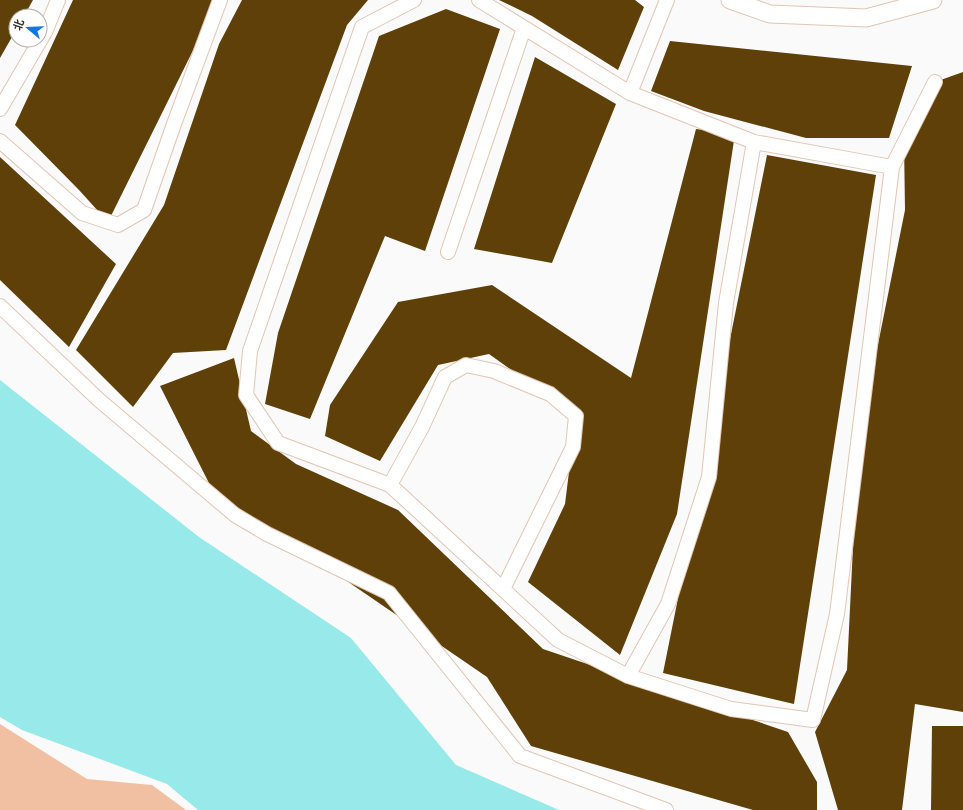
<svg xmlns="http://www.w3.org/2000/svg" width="963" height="810" font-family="Rubik,'Noto Sans SC',sans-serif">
<rect width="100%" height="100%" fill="#fafafa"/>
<path fill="#f1c0a2" d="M0,724L87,779L152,785L186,810H0Z"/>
<path fill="#98e9ea" d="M0,380L199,537L351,638L456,765L559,810H198L167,784L22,730L0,717Z"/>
<path fill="#5f4008" d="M0,0H33L24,16H16V30L0,58Z
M73,0H218L108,222L79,190L15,125Z
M242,0H368L347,25L226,350L173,353L133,407L76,350L164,205L219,44Z
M499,0H635L644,7L618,70L532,16Z
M446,9L500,29L425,251L385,236L310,419L265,404L278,333L379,36Z
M670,41L912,66L889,138H806L704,111L651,91Z
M535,57L616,104L552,263L474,249Z
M963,72V712L915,704L902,810H838L815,732L847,670L858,444L905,210L904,142L935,82Z
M696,129L735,134L677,514L620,655L528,582L565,504L576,416L489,354L438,365L380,461L325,436L330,405L398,302L492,285L631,378Z
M767,155L876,175L794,704L663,673Z
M0,157L116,264L69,347L0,280Z
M234,358L251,431L296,464L398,510L543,649L788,732L817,782V810H753L531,746L487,677L306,553L218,501L160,386Z
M932,726H963V810H931Z"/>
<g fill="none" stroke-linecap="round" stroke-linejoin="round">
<defs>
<path id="minor" d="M414,0L362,27L250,351L246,395L278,443L390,485L558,640L628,676L731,709L813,720L837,614L892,167L935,82
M479,0L630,93L667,0
M630,93L754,142L892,167
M0,109L45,32L58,0
M0,141L82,213L118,225L144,210L174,124L220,0
M448,252L524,28
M0,306L99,400L235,515L267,534L389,593L520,756L666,810
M390,485L422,427L445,377L466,365L494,371L550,394L576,416L573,447L503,589
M628,676L668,604L709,477L726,303L754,142"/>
<path id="tertiary" d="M730,0L770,14L866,18L933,0"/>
</defs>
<use href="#minor" stroke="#e2c5b3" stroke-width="16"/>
<use href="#tertiary" stroke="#e2c5b3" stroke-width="19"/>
<use href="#minor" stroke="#fff" stroke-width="14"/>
<use href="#tertiary" stroke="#fff" stroke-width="17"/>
</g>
<g transform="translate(28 28) rotate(289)"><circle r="19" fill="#ffffff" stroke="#b1aca9"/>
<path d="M0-3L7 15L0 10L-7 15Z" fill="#1177df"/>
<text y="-6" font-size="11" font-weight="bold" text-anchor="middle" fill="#3b3029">北</text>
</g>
</svg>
